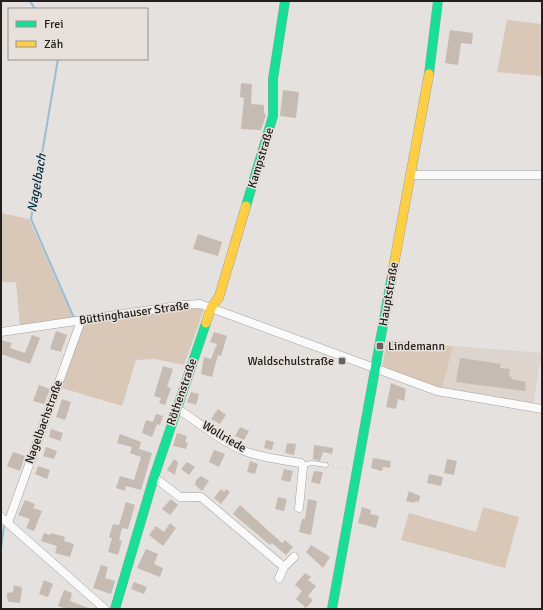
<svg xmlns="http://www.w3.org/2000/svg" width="543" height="610" font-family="Signika,sans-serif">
<rect width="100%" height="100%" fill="#e4e1de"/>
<path fill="#dcd4cd" d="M453,346L542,353L533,405L442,389Z"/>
<path fill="#d9c7b8" d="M507,20L542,24V76L497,72Z
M1,213L29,219L73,318L20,326L16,282H1Z
M193,306L203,308V312L184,365L155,359L136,360L122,406L62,388L83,323Z
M387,340L453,346L442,389L382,368Z
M483,507L519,517L505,568L401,540L409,513L476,532Z"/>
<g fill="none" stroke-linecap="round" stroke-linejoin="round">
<path stroke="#98bdd4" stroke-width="2" d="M30,1L35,9
M58,59L31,219L74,318L76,317
M1,549L4,526"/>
</g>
<path fill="#c5bbb2" d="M450,30L473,33L472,44L461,43L458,65L445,63Z
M241,83L252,84L251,104L264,105V113L266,115L261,130L241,129L244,98L240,97Z
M283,90L299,92L296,118L280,116Z
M198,234L222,242L218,256L193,249Z
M56,331L67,335L61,352L50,349Z
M214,332L227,336L221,356L218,355L212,377L201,374L204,357L211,359L217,344L210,342Z
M32,335L40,338L30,364L1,354V340L12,343L10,348L25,353Z
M460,358L501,364L500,368L510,369L509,375L512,379L526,382L525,391L456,382Z
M163,366L173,369L167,387L171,388L165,405L159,403L161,398L154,396Z
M391,383L406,389L404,401L398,399L396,409L386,407Z
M39,385L50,389L44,404L33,401Z
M191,392L199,394L196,405L187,402Z
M62,399L71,402L65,420L56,417Z
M218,409L226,415L220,424L211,419Z
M156,414L163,416L160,425L157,424L152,437L142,433L146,420L153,422Z
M240,427L249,431L244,440L235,436Z
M51,429L63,433L60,441L49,437Z
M177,433L187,436L185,442L188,443L186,449L173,446Z
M120,434L141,442L139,449L152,453L141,490L126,486L125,491L116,488L120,476L134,480L141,457L130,453L132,447L117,443Z
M266,440L274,442L272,450L264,448Z
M287,443L296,444L294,455L285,453Z
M314,445L333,448L332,454L323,452L320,461L313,459Z
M46,447L57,451L54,459L43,456Z
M214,450L225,454L219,467L209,462Z
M13,452L25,456L20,471L7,466Z
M373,458L391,461L390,468L383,467L382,471L371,468Z
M174,459L178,462L175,475L167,470Z
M447,459L457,461L454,475L444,473Z
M250,461L258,464L255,474L247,472Z
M187,462L195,467L189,475L181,469Z
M38,466L50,470L47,479L35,474Z
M284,469L293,471L290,482L281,480Z
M314,471L323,472L320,484L311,482Z
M429,474L443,477L441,486L427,483Z
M201,476L209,481L202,491L195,485L196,480Z
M221,489L224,492L226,489L230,492L221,504L214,498Z
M409,491L420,496L419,502L415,501V503L406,501Z
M278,497L287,499L284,511L275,509Z
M171,499L178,505L170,515L162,509Z
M308,499L317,501L311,535L299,532L302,519H305Z
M25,500L35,504L33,508L42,511L34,531L26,528L30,519L18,515Z
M126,502L135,505L128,529L122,528L119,540L122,541L118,555L108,552L112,538L109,537L113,524L119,525Z
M240,505L282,543L285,540L293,547L286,555L272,543L270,545L233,514Z
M362,507L371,510L370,514L379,516L376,528L358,523Z
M170,523L176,528L163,546L149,535L156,526L164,532Z
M44,533L50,535L51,533L65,537L64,541L74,544L70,557L55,553L57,546L41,541Z
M311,545L330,557L323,568L306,552Z
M146,549L158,554L154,564L163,568L160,577L137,568Z
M101,565L108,567L105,578L115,581L111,594L93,588Z
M305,573L311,577L308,580L316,586L308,596L313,600L306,608L296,599L302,591L295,585Z
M44,580L53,584L48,597L39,594Z
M134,582L147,587L144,594L131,589Z
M14,585L21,587L22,589L20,603L9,602L7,598V593L13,592Z
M64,590L72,593L70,601L91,609H67L58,606Z"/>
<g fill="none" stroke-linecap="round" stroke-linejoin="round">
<defs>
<path id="lane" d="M303,465L312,463L326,465"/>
<path id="street" d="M410,175H542
M1,332L184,305L200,304L437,391L542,409
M176,408C199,422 221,442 247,452C264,458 283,460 301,463L303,467L299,508
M154,477L180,497H201L284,567L294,557
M1,517L105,609
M8,523L81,321
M279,578L284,567"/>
<path id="fast" d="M429,74L438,1
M246,206L273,116V79L285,1
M115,609L154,477L206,323
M332,609L392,275"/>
<path id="slow" d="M392,275L429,74
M206,323L211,308L219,297L246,206"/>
</defs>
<use href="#lane" stroke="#a3a19e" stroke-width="5"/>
<use href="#street" stroke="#a3a19e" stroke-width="9"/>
<use href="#fast" stroke="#a3a19e" stroke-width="10"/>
<use href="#slow" stroke="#a3a19e" stroke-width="10"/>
<path stroke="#cecdcc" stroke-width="1" stroke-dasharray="2 3" stroke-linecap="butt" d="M332,466L348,469"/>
<use href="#lane" stroke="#fbfafa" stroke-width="4"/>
<use href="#street" stroke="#fbfafa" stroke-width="8"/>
<use href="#fast" stroke="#16e098" stroke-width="9"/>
<use href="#slow" stroke="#ffcf43" stroke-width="9"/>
</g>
<g fill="#666461" stroke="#e7e0db" stroke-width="1.5">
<rect x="376" y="342" width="8" height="8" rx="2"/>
<rect x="338" y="357" width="8" height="8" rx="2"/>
</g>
<g text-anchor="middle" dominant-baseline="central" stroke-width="3" stroke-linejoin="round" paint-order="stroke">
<g font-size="12" fill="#22201e" stroke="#e7e0db">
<text transform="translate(261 158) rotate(-73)">Kampstraße</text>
<text transform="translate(389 294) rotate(-80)">Hauptstraße</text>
<text transform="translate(134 313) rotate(-8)">Büttinghauser Straße</text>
<text transform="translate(182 392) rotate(-71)">Röthenstraße</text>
<text transform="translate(44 422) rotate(-70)">Nagelbachstraße</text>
<text transform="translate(224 437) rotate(31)">Wollriede</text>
</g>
<g font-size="12" fill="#22201e" stroke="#e7e0db" text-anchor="start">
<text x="388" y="346">Lindemann</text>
<text x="334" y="361" text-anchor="end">Waldschulstraße</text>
</g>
<g font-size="13" font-style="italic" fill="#023048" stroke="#e7e0db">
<text transform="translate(37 183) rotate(-80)">Nagelbach</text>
</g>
</g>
<rect width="543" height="610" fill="none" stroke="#22201e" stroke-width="4"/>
<rect x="8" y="8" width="140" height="52" fill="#e7e0db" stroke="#98938f"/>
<rect x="16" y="21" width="20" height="6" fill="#16e098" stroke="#98938f"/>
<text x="44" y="28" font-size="12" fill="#22201e">Frei</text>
<rect x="16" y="41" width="20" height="6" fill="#ffcf43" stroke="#98938f"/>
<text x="44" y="48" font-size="12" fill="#22201e">Zäh</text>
</svg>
